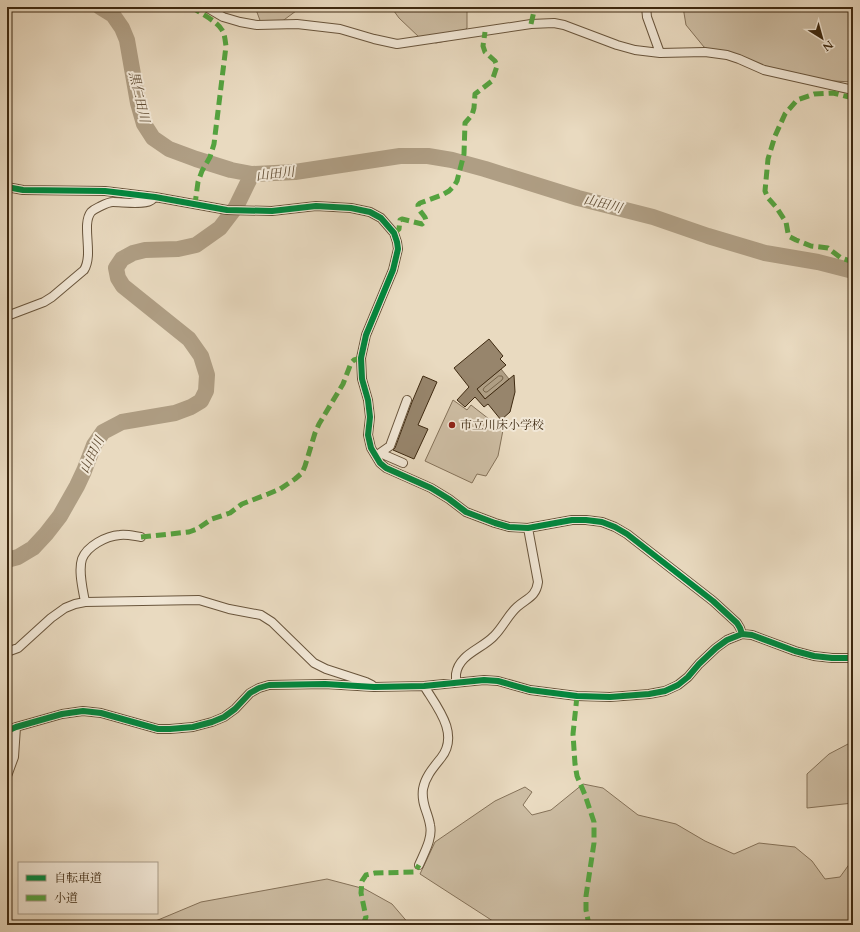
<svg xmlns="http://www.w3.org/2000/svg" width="860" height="932" font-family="Cardo,'Noto Serif JP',serif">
<rect width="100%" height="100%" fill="#e9dac0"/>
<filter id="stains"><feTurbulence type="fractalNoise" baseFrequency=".005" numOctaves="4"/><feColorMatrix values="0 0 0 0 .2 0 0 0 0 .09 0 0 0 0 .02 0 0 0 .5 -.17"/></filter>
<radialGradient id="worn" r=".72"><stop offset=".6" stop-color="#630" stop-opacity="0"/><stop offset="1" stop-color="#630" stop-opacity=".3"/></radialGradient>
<path fill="#ccbca2" stroke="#857259" d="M255,7H300L296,11L277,25L261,23Z
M391,7H467V28L455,39L436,43L420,38L399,18Z
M683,7H853V82L834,81L771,71L730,59L704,47L686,25Z
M453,400L467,410L471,405L503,430L498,456L486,476L477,474L472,483L425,461Z
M848,744L853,745V803L807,808V774L829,754Z
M583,784L603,788L638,815L676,824L705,841L734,854L759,843L795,847L812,861L825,879L840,877L853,859V925H499L420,874L435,842L495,801L525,787L532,792L523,805L532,815L551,810Z
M327,879L365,889L392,904L410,925H146L201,902Z"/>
<path fill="#af9e84" stroke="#826f56" d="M501,369L509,379L485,399L477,389Z"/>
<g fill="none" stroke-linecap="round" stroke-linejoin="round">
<path stroke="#76644a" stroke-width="1" d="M499,376H502L503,378L502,380L487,392H485L483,390L484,388Z"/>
<path stroke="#af9e84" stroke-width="16" d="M100,7L113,15L122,28L127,40L138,103L144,124L153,138L169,149L196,159L231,170L252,174L295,172L400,156H428L452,160L485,169L578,198L653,217L708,236L765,253L818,262L853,271
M7,560L18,557L33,548L46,534L60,516L77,486L84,471L94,445L103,432L122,422L175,413L191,407L201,401L206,391L207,375L201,356L189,339L123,286L118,278L116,268L122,259L133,253L145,250L178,249L196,245L220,228L236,207L252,174"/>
</g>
<path fill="#97856c" stroke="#3e2910" d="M489,339L503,356L500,359L506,365L477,389L485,399L514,375L515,392L510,412L501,420L488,404L484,407L475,397L465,407L457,400L469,387L454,368Z
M423,376L437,382L418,425L428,429L414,459L393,450L395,448L412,402Z"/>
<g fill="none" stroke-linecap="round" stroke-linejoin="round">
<defs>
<path id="minor" d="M206,7L223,17L240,22L257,25L297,24L340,29L374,39L397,44L531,24L554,23L564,25L617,45L635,50L660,53L705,52L727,55L739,59L764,70L853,90
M646,7L647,17L660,53
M7,187L23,190L105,191L155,197L227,210L272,211L316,206L351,208L370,212L381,218L394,233L397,242L398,249L393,270L366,335L361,358L362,379L368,400L370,417L368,435L371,448L380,463L386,468L431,488L449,499L466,512L495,523L509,527L528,528L572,520H586L602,522L615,527L627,534L713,601L737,623L740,628L742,634
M7,316L44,302L52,297L84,270C94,254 81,225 91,212C94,209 97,208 101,206C105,204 109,202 113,202C122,202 143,205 150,201C151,201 155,197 155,197
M380,453L390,446L407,400
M378,455L380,453L403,463
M85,602C83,590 78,571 82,559C87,546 106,536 120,535C126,534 134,536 141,537
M7,652L18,648L51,618L65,608L75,604L85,602L199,600L229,609L261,615L272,622L314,663L326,669L366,682L372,685
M456,683C456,680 456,677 456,674C459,654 482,649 494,636C503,627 508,615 517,607C527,598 536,597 538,582L528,528
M7,731L16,727L62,714L83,711L101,713L158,729H170L193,727L212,722L224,717L235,709L250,693L259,688L269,685L325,684L374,687L424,686L484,680L498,681L530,690L577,696L610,697L649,694L665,691L678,685L688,677L699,664L716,648L727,640L742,634L752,635L795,651L814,656L832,658H853
M7,776L14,757L16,727
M419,865C424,853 433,838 430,825C428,812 421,804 423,789C425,777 433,768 441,758C460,734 437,707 424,686"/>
</defs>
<use href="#minor" stroke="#69553c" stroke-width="10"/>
<use href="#minor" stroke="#f1e7d6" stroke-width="8"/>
<path stroke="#54a33f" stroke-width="5" stroke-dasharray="10 5" stroke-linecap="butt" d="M191,7C199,12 218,22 222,30C225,35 225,40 226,46L214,144L210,157L202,171L198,182L195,204
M531,24L535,7
M853,98L833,93L814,94L797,100L785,114L775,136L768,159L765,191L768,198L776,207L786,222L788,233L790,237L796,240L811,246L828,248L841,258L853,262
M394,233L399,229L400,220L402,219L422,224L426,221C426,215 418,212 418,205L420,203L442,195L449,191L454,186L457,181L464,154L465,123L472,115L474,108L475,94L492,81L497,66L495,61L485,52L483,46L485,32
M141,537L189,532L197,529L212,519L230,513L242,504L268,494L280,489L295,479L302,473L305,466L315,433L319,424L343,384L351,363L354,360L361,358
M577,696L573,734L575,764L577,776L585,795L594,822V843L586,896V910L589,925
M363,925L366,917L361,893L362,881L366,875L375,873L415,872L419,865"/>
<defs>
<path id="cycleway" d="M7,187L23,190L105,191L155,197L227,210L272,211L316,206L351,208L370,212L381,218L394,233L397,242L398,249L393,270L366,335L361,358L362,379L368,400L370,417L368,435L371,448L380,463L386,468L431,488L449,499L466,512L495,523L509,527L528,528L572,520H586L602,522L615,527L627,534L713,601L737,623L740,628L742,634
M7,731L16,727L62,714L83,711L101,713L158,729H170L193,727L212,722L224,717L235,709L250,693L259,688L269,685L325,684L374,687L424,686L484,680L498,681L530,690L577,696L610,697L649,694L665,691L678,685L688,677L699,664L716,648L727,640L742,634L752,635L795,651L814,656L832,658H853"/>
</defs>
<use href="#cycleway" stroke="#f1e7d6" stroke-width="8"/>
<use href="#cycleway" stroke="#00873e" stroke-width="6"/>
</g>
<circle fill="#8f2418" stroke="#f1e7d6" stroke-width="1.5" cx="452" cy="425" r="4"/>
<g text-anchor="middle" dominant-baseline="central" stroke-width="4" stroke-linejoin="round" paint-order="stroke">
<g font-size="12" fill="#3e2910" stroke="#f1e7d6" text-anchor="start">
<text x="460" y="425">市立川床小学校</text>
</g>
<g font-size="13" font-style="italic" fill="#604c33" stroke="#f1e7d6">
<text transform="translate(139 97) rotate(77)">黒仁田川</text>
<text transform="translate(275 174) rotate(-7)">山田川</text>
<text transform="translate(603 204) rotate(14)">山田川</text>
<text transform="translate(92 455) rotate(-64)">山田川</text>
</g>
</g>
<rect width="860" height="932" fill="none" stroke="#e9dac0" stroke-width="24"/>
<rect x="8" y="8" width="844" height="916" fill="none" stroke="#3e2910" stroke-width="2"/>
<rect x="12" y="12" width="836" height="908" fill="none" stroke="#3e2910"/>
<rect x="18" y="862" width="140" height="52" fill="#f1e7d6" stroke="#a99b87"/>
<rect x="26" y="875" width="20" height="6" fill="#00873e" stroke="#a99b87"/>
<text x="54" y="882" font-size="12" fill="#3e2910">自転車道</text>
<rect x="26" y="895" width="20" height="6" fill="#54a33f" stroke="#a99b87"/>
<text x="54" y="902" font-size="12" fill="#3e2910">小道</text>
<g transform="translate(822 38) rotate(143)" stroke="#f1e7d6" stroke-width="3" paint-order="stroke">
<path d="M0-3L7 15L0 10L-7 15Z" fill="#3e2910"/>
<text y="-6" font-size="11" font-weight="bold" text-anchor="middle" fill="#3e2910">N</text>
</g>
<rect width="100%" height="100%" filter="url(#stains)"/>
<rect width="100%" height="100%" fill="url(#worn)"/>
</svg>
